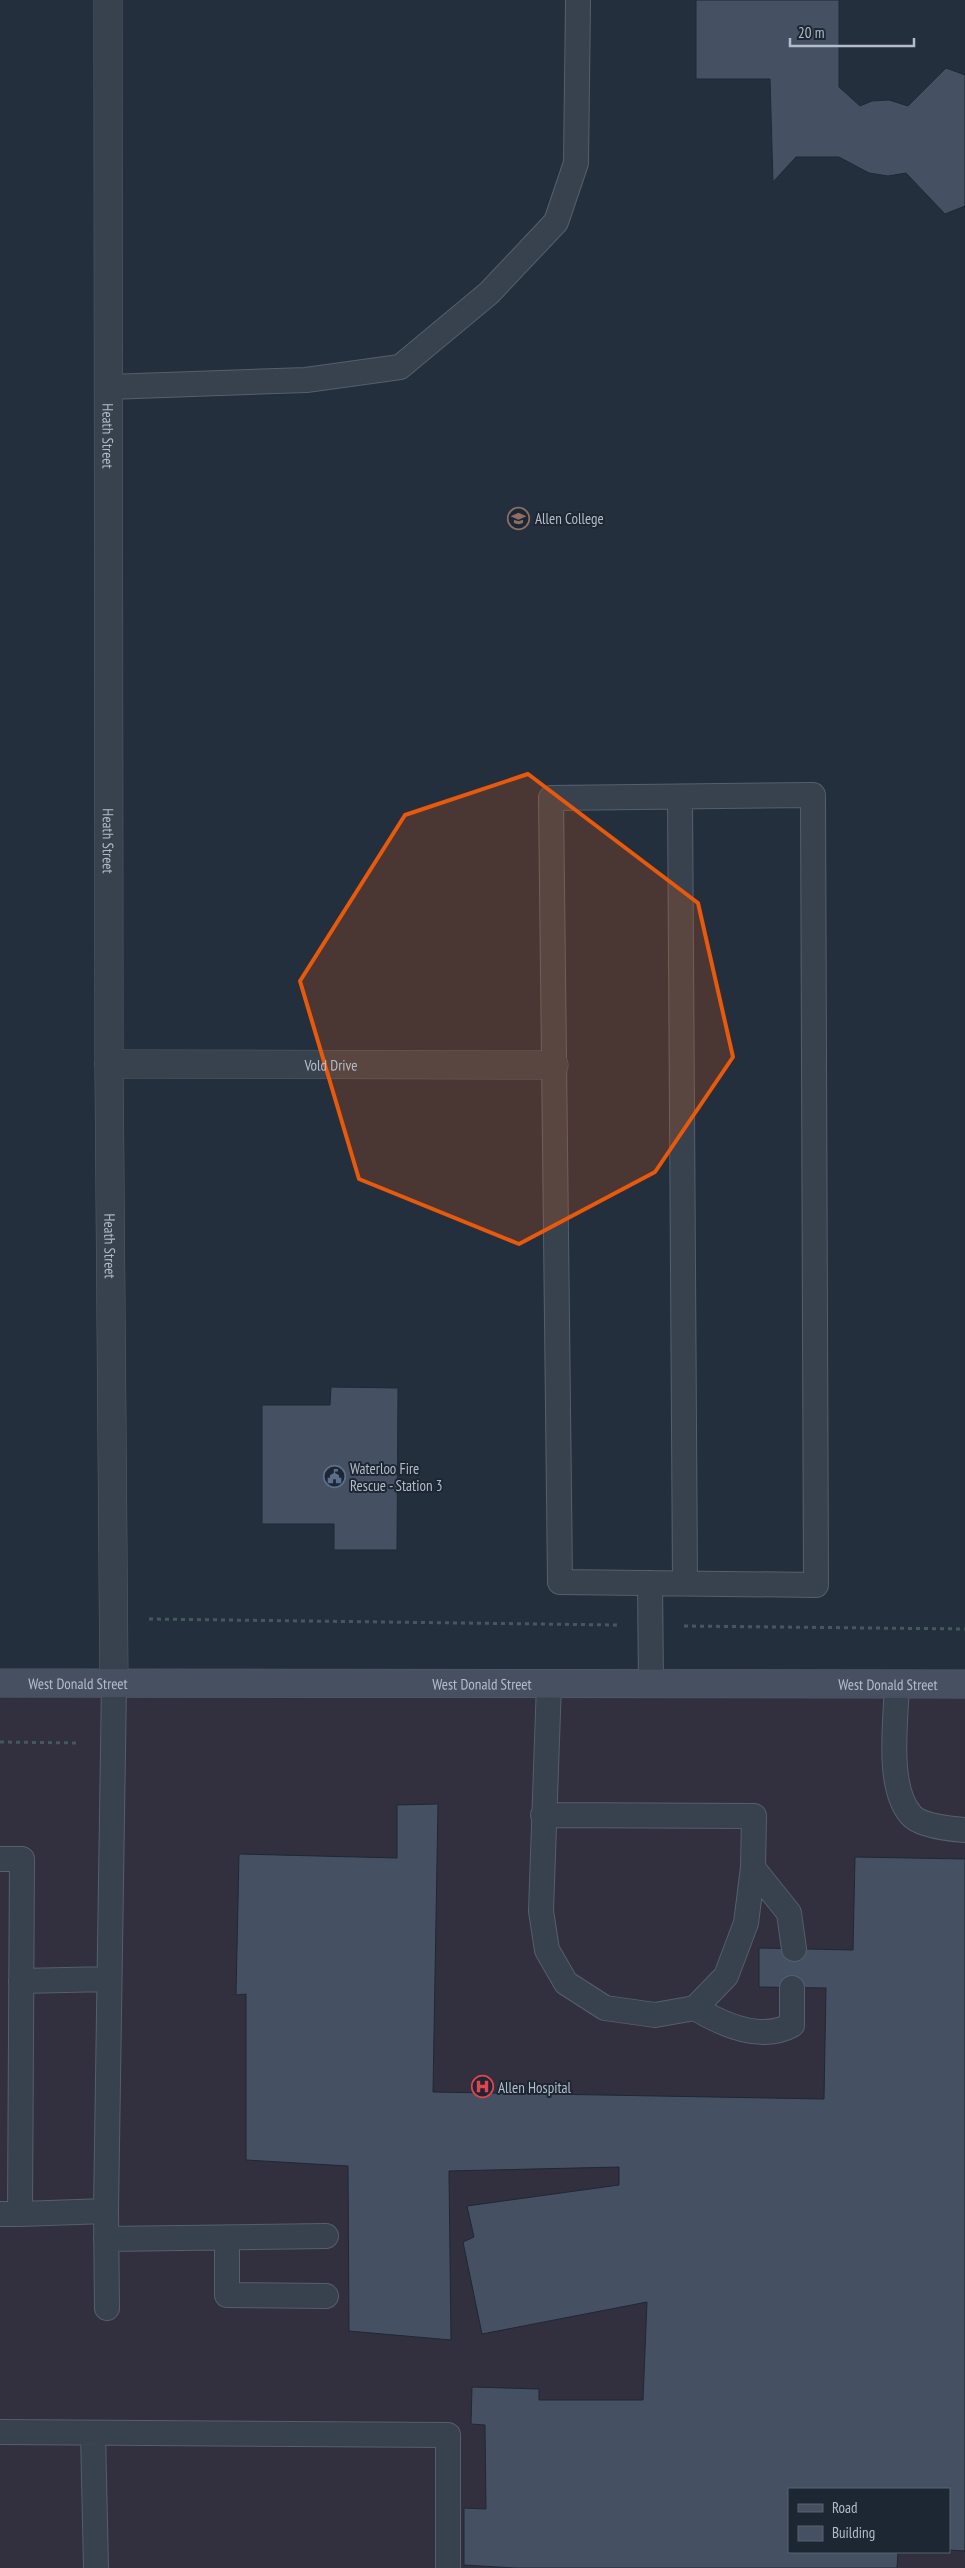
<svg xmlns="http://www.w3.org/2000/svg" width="965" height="2568" font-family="'PT Sans Narrow',sans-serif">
<rect width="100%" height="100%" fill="#242f3e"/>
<path fill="#32303f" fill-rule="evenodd" d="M0,1683L965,1684V2568H0ZM789,2489H949V2552H789Z"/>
<path fill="#455162" stroke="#1f2835" d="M696,0H839V87L860,106L872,101L889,100L908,106L946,68L965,75V206L945,214L906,173L888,176L869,173L839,157H796L773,182L770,79H696Z
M331,1387L398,1388L397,1550H334V1524H262V1405H330Z
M438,1804L433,2092L824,2099L826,1988L759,1987V1948L853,1950L855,1857L965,1859V2551L949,2550V2489H789V2552H898L897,2568H515L464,2565V2508L486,2509L485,2425L471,2424L472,2387L539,2389V2400H643L647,2302L482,2334L463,2242L474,2237L467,2206L619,2185V2167L449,2171L451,2340L349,2331L348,2166L246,2160V1994L236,1995L239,1854L397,1858V1805Z"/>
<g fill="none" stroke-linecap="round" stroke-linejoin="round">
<defs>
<path id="lane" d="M108,387L306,380L400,367L489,293L556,222L576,163L578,0
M813,795L816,1585L560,1582L551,798Z
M680,798L685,1583
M650,1583L651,1684
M897,1684C896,1720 886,1787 911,1815C920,1826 951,1829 965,1830
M543,1815L754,1816L753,1868L746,1923L726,1976L695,2008L655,2015L605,2008L566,1983L547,1950L541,1911L549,1684
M0,1859H22L20,2214L106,2211
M753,1868L789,1913L794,1949
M21,1981L109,1979
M695,2008C723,2025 761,2042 792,2025V1988
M0,2214H20
M227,2238V2295L326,2296
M106,2239L326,2236
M107,2308L106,2211L114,1684
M0,2432L448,2435V2568
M93,2433L96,2568"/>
<g id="street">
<path id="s1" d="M108,0L109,1064L114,1684"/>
<path id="s2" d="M109,1064L554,1065"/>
</g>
<g id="secondary">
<path id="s3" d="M0,1683L965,1684"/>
</g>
</defs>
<use href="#lane" stroke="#565f6c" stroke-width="26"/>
<use href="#street" stroke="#565f6c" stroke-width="29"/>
<use href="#secondary" stroke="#565f6c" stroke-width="29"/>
<path stroke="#44595c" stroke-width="3" stroke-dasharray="4 4" stroke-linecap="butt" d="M149,1619L617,1625
M684,1626L965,1629
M0,1742L79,1743"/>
<use href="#lane" stroke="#38414e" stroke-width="24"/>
<use href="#street" stroke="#38414e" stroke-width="28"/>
<use href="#secondary" stroke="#465061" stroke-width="28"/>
</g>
<path fill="#e8590c" fill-opacity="0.2" stroke="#e8590c" stroke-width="4" stroke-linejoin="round" d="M528,774L698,903L733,1057L655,1172L519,1244L359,1179L300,981L405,815Z"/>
<defs>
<symbol id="university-ring" viewBox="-11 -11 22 22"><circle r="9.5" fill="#1d2633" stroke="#8d6e63" stroke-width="1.5"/><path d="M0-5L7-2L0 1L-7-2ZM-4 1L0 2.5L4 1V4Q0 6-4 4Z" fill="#8d6e63"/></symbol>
<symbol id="civic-ring" viewBox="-11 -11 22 22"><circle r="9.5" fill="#1d2633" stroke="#5c6f8a" stroke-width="1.5"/><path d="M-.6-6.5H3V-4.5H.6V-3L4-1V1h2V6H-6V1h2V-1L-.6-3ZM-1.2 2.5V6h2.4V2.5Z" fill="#5c6f8a"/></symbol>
<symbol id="hospital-ring" viewBox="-11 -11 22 22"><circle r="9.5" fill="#1d2633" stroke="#e0444e" stroke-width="1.5"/><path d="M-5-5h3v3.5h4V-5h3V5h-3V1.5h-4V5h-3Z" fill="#e0444e"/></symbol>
</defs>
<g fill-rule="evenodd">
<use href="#university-ring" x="506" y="506" width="25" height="25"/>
<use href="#civic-ring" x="322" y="1464" width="25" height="25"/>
<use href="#hospital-ring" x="470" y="2074" width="25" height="25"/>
</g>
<g text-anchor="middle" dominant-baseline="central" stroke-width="4" stroke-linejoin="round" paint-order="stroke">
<g font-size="15" fill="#b4bcc9" stroke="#1d2633">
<text stroke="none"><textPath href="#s1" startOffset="436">Heath Street</textPath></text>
<text stroke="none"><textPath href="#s1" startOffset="841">Heath Street</textPath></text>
<text stroke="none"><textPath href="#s2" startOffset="222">Vold Drive</textPath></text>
<text stroke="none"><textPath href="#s1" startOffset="1246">Heath Street</textPath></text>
<text stroke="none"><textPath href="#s3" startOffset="78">West Donald Street</textPath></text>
<text stroke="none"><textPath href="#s3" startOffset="482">West Donald Street</textPath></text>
<text stroke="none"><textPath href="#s3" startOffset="888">West Donald Street</textPath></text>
</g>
<g font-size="15" fill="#b4bcc9" stroke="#1d2633" text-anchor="start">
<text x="535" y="518">Allen College</text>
<text x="350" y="1468">Waterloo Fire<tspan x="350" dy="17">Rescue - Station 3</tspan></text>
<text x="498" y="2087">Allen Hospital</text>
</g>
</g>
<rect x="788" y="2488" width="162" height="65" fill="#1d2633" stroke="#59626f"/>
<rect x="798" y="2504" width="25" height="8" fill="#465061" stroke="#59626f"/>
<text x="832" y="2513" font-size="15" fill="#b4bcc9">Road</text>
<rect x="798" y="2526" width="25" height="15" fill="#455162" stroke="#59626f"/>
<text x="832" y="2538" font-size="15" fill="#b4bcc9">Building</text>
<path d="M790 38v8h124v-8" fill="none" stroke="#b4bcc9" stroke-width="2.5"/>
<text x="798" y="38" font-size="15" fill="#b4bcc9" stroke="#1d2633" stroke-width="4" paint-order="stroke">20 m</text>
</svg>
